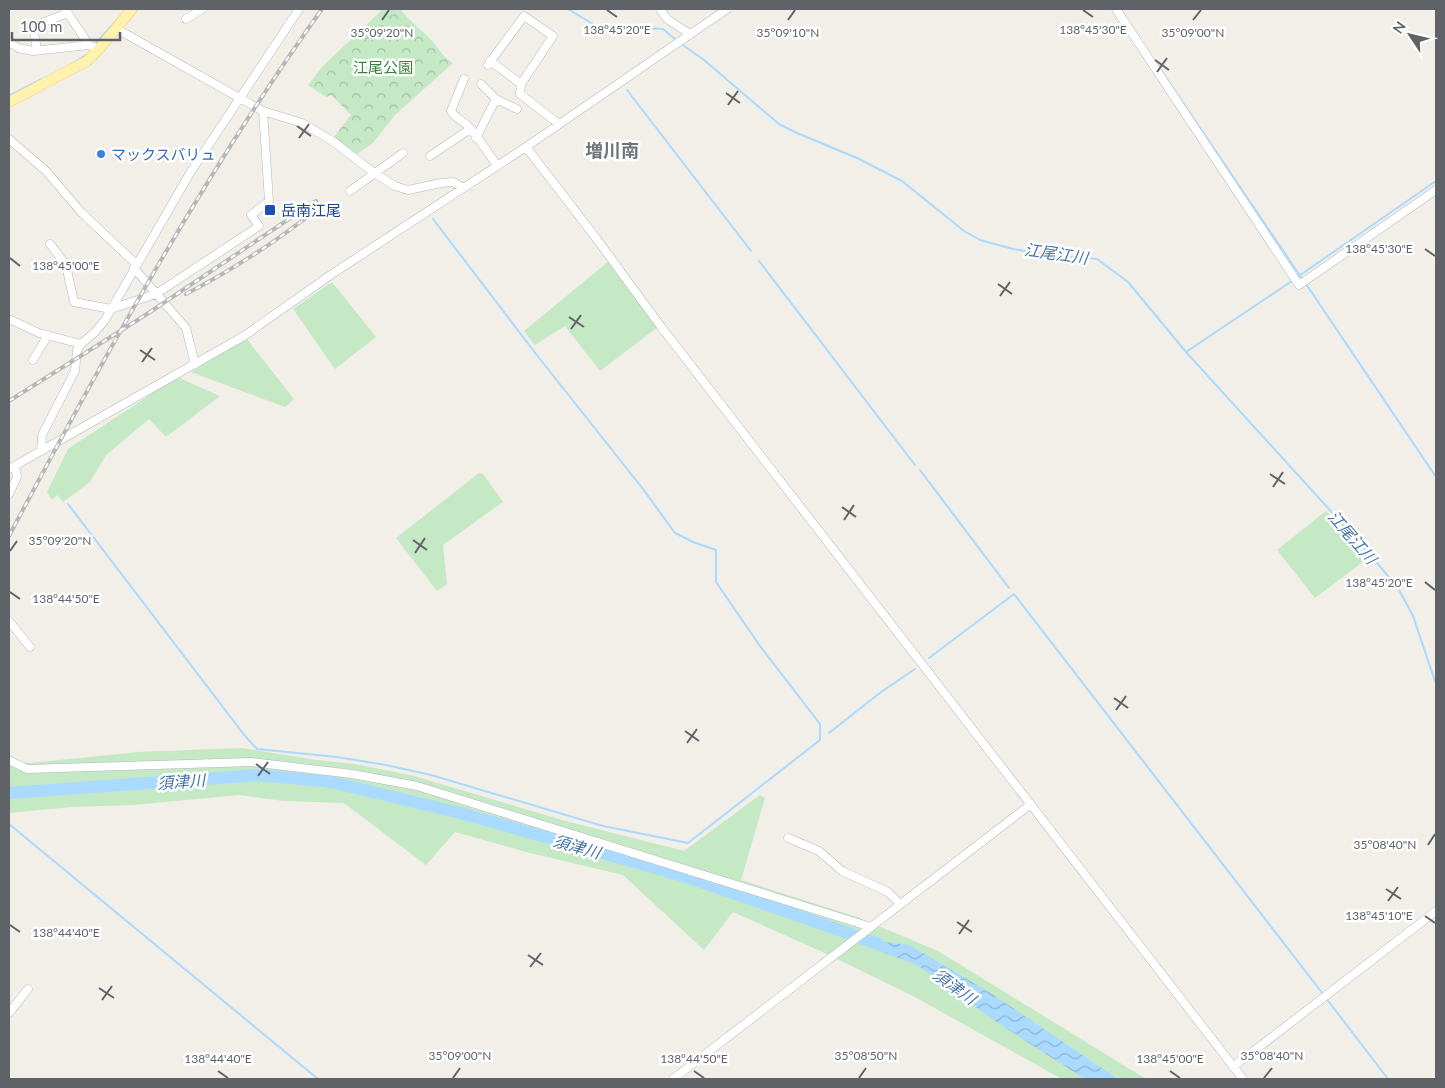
<svg xmlns="http://www.w3.org/2000/svg" width="1445" height="1088" font-family="Lato,'Noto Sans JP',sans-serif">
<defs>
<pattern id="forest-crowns" width="20" height="18" patternUnits="userSpaceOnUse" patternTransform="scale(1.25)"><rect width="20" height="18" fill="#c5e8c5"/><path d="M2 6a3 3 0 1 1 6 0M12 15a3 3 0 1 1 6 0" fill="none" stroke="#a3c0a4"/></pattern>
<pattern id="water-waves" width="16" height="10" patternUnits="userSpaceOnUse" patternTransform="scale(1.25)"><rect width="16" height="10" fill="#aadaff"/><path d="M0 5q4-4 8 0t8 0" fill="none" stroke="#8eb4d2"/></pattern>
</defs>
<rect width="100%" height="100%" fill="#f1efe8"/>
<path fill="#c5e8c5" d="M609,261L658,327L600,371L565,326L535,345L524,331Z
M332,282L376,337L335,369L293,309Z
M246,338L294,399L285,407L191,372Z
M177,377L220,396L166,437L149,419L106,455L90,482L63,502L57,495L52,500L47,492L68,449Z
M479,473L483,474L503,502L443,545L447,584L437,591L396,538Z
M1326,511L1368,558L1315,598L1277,550Z
M242,748L316,760L355,764L414,776L562,820L684,851L760,795L765,798L741,880L857,917L938,951L1146,1079H1062L913,996L827,954L733,912L704,950L623,875L530,853L455,832L426,865L344,803L284,801L239,795L133,805L72,807L9,813V766L16,762L30,763L138,752Z"/>
<path fill="url(#forest-crowns)" d="M383,9H400C409,21 421,29 431,40C439,48 442,57 453,63L395,115L373,143L357,154L333,138L351,115L331,95L326,97L308,85L323,66Z"/>
<path fill="url(#water-waves)" d="M864,939L909,945L989,992L1118,1079H1085L1001,1025L917,965L860,944Z"/>
<g fill="none" stroke-linecap="round" stroke-linejoin="round">
<path stroke="#aadaff" stroke-width="2" d="M568,9L596,26L663,29L676,40
M96,43L118,19
M680,43L704,60L779,124L797,133L857,158L902,181L964,231L980,240L1013,249L1043,254L1097,259L1128,282L1186,352L1368,552L1398,588L1413,616L1436,684
M75,62L86,55
M1156,63L1303,280
M627,90L751,251
M9,96L42,79
M759,261L915,465
M1296,278L1436,181
M1306,284L1436,477
M1186,352L1292,281
M920,470L1009,588
M68,504L245,736L257,749L337,757L386,765L431,775L603,826L688,843L820,740V724L760,646L716,582V550L693,542L675,533L643,489L536,354L433,219
M929,658L1014,594L1323,994
M829,733L881,692L915,669
M9,824L318,1079
M1326,998L1388,1079"/>
<path stroke="#aadaff" stroke-width="12" d="M9,793L260,775L331,782L460,813L684,876L879,944"/>
<defs>
<path id="minor" d="M65,9L89,45
M660,9L667,19L690,34
M1116,9L1299,285L1436,190
M186,19L202,9
M44,22L68,13
M117,29L263,111L302,123L334,142L374,173L395,186L408,190L441,183L453,182L462,187
M34,32L37,50
M9,42L18,48L33,51L89,45L99,49
M490,61L521,84
M488,65L524,16L553,36L521,84L520,94L559,124
M464,79L451,111C454,117 463,121 468,126C479,138 487,152 497,165
M496,99L517,109
M476,138L496,99L481,84
M9,139L46,171L81,212L136,264
M526,147L596,238L662,328L1243,1079
M430,156L470,129
M350,191L403,153
M50,244L66,265L74,302L111,309L156,294L259,226L251,215L269,201L263,111
M134,268L186,328L195,364
M9,319L39,333L81,344
M33,360L48,335
M41,451L42,435L75,371L77,350L81,344L95,332L105,320L190,173L299,9
M9,469L244,336L332,274L526,147L727,9
M9,494L17,477L15,466
M9,621L30,647
M9,760L27,769L251,762L352,774L417,786L871,927
M788,838L819,851L842,871L888,892L900,904
M9,1013L28,989
M1233,1067L1436,911
M673,1079L1031,804"/>
<path id="major" d="M9,102L87,61L99,49L132,9"/>
</defs>
<use href="#minor" stroke="#b5b8bc" stroke-width="9"/>
<use href="#major" stroke="#f2c960" stroke-width="11"/>
<use href="#minor" stroke="#fff" stroke-width="8"/>
<use href="#major" stroke="#fff2af" stroke-width="10"/>
<defs>
<path id="rail" d="M186,294C234,269 279,240 321,206
M9,401L144,316L316,201
M9,536C105,355 203,176 322,9"/>
</defs>
<use href="#rail" stroke="#b6b7b8" stroke-width="4"/>
<use href="#rail" stroke="#fff" stroke-width="2" stroke-dasharray="5.5" stroke-linecap="butt"/>
</g>
<path fill="none" stroke="#5f6368" stroke-width="2" d="M607,10L617,17M1083,10L1093,17M382,20L389,10M788,20L795,10M1193,20L1201,10M1155,60L1169,70M1157,72L1167,58M726,93L740,103M728,105L738,91M297,126L311,136M299,138L309,124M1425,249L1435,256M10,258L20,266M998,284L1012,294M1000,296L1010,282M569,317L584,327M571,329L581,315M140,350L155,360M142,362L152,348M1270,474L1285,484M1273,487L1283,472M842,507L856,517M844,520L854,505M413,540L427,550M10,551L17,541M415,553L425,538M1425,582L1435,590M10,592L20,599M1114,698L1128,708M1116,710L1126,696M685,731L699,741M687,743L697,729M256,764L270,774M258,776L268,762M1428,845L1435,834M1386,889L1401,899M1388,901L1398,887M1425,916L1435,923M957,922L972,932M10,925L20,932M959,934L969,920M528,955L543,965M530,967L541,953M99,988L114,998M102,1000L112,986M218,1071L228,1078M694,1071L704,1078M1170,1071L1180,1078M453,1078L460,1068M859,1078L866,1068M1264,1078L1272,1068"/>
<circle fill="#3f7fe0" stroke="#fff" stroke-width="2" cx="101" cy="154" r="5"/>
<rect fill="#1a4fb4" stroke="#fff" stroke-width="2" x="264" y="204" width="12" height="12" rx="2.5"/>
<g text-anchor="middle" dominant-baseline="central" stroke-width="5" stroke-linejoin="round" paint-order="stroke">
<g font-size="15" fill="#348238" stroke="#fff">
<text x="383" y="67">江尾公園</text>
</g>
<g font-size="15" fill="#366cbe" stroke="#fff" text-anchor="start">
<text x="111" y="154">マックスバリュ</text>
</g>
<g font-size="15" fill="#164399" stroke="#fff" text-anchor="start">
<text x="281" y="210">岳南江尾</text>
</g>
<g font-size="16" font-style="italic" fill="#4174aa" stroke="#fff">
<text transform="translate(1056 253) rotate(8)">江尾江川</text>
<text transform="translate(1353 537) rotate(49)">江尾江川</text>
<text transform="translate(181 781) rotate(-4)">須津川</text>
<text transform="translate(577 846) rotate(16)">須津川</text>
<text transform="translate(955 986) rotate(36)">須津川</text>
</g>
<g font-size="18" font-weight="bold" fill="#70757a" stroke="#fff">
<text x="612" y="150">増川南</text>
</g>
</g>
<g font-size="12" text-anchor="middle" fill="#5f6368" stroke="#fff" stroke-width="5" stroke-linejoin="round" paint-order="stroke">
<text x="617" y="34">138°45'20"E</text>
<text x="1093" y="34">138°45'30"E</text>
<text x="382" y="37">35°09'20"N</text>
<text x="788" y="37">35°09'10"N</text>
<text x="1193" y="37">35°09'00"N</text>
<text x="1379" y="253">138°45'30"E</text>
<text x="66" y="270">138°45'00"E</text>
<text x="60" y="545">35°09'20"N</text>
<text x="1379" y="587">138°45'20"E</text>
<text x="66" y="603">138°44'50"E</text>
<text x="1385" y="849">35°08'40"N</text>
<text x="1379" y="920">138°45'10"E</text>
<text x="66" y="937">138°44'40"E</text>
<text x="460" y="1060">35°09'00"N</text>
<text x="866" y="1060">35°08'50"N</text>
<text x="1272" y="1060">35°08'40"N</text>
<text x="218" y="1063">138°44'40"E</text>
<text x="694" y="1063">138°44'50"E</text>
<text x="1170" y="1063">138°45'00"E</text>
</g>
<rect width="1445" height="1088" fill="none" stroke="#5f6368" stroke-width="20"/>
<g transform="translate(1410 35) rotate(305)" stroke="#ffffff" stroke-width="4" paint-order="stroke">
<path d="M0-4L9 19L0 12L-9 19Z" fill="#5f6368"/>
<text y="-8" font-size="14" font-weight="bold" text-anchor="middle" fill="#5f6368">N</text>
</g>
<path d="M12 32v8h108v-8" fill="none" stroke="#5f6368" stroke-width="2.5"/>
<text x="20" y="32" font-size="15" fill="#5f6368" stroke="#ffffff" stroke-width="4" paint-order="stroke">100 m</text>
</svg>
